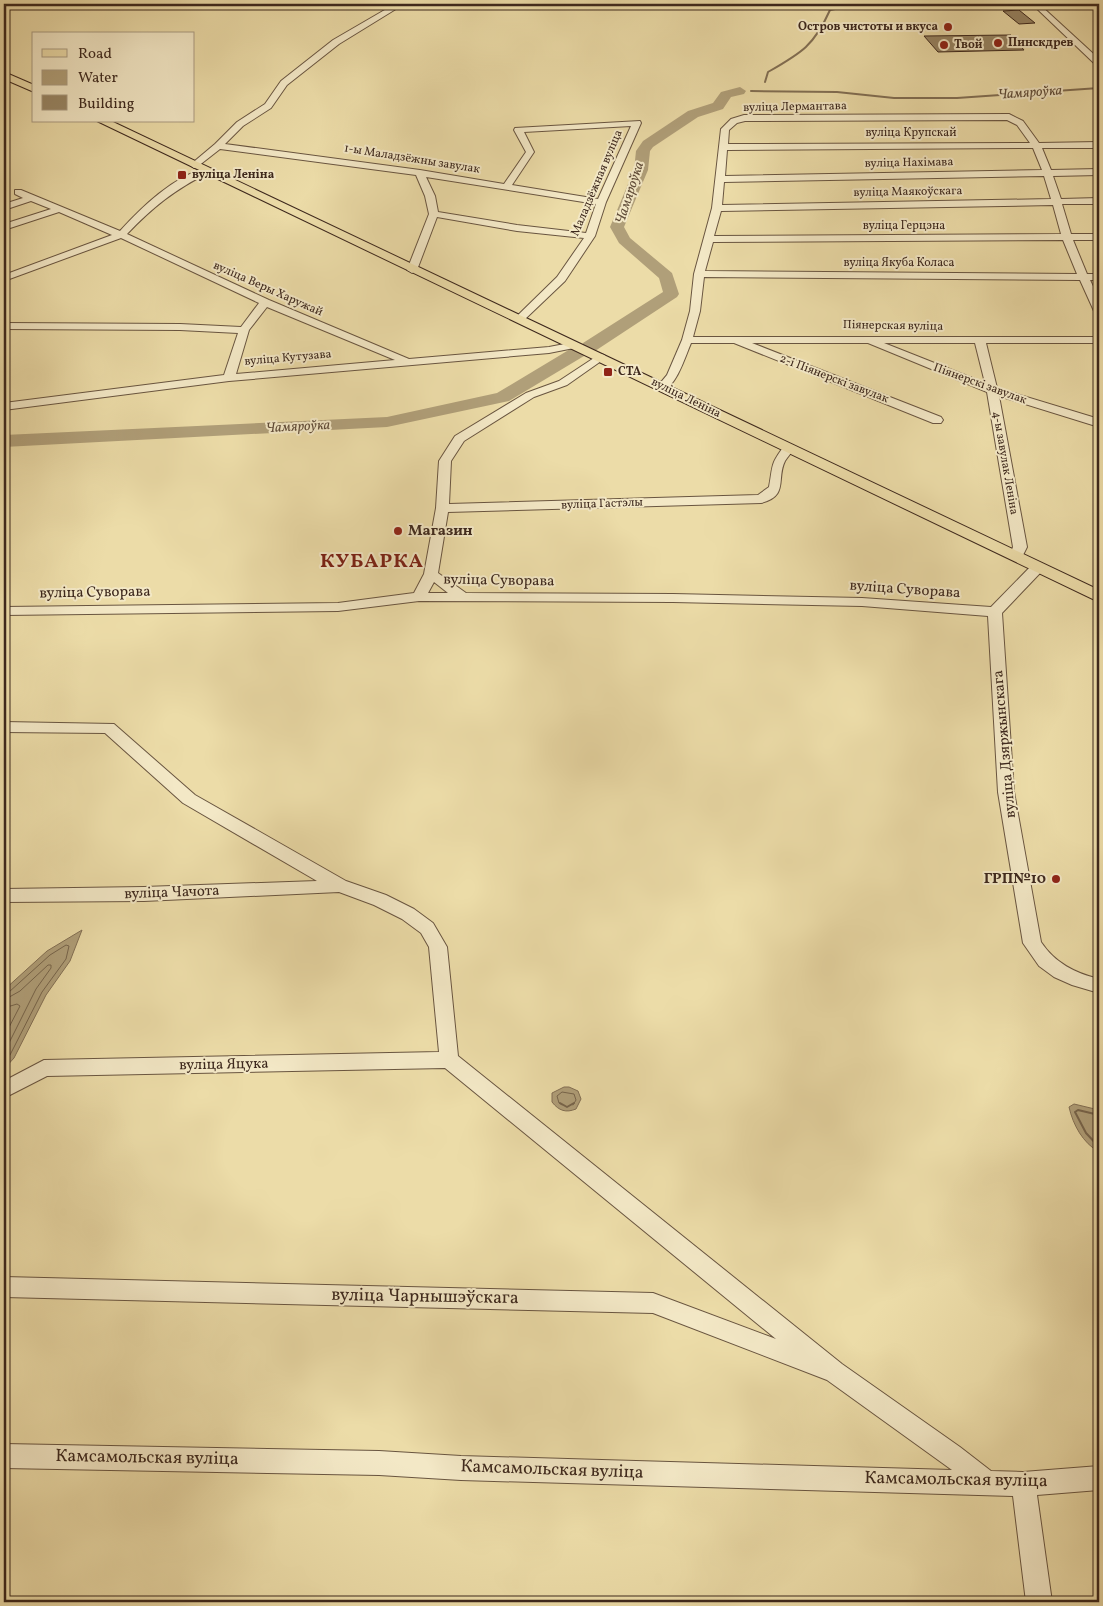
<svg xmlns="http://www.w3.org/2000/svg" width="1103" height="1606" font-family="Vollkorn,serif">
<rect width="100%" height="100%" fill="#ecdca8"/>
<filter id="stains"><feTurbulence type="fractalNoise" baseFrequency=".004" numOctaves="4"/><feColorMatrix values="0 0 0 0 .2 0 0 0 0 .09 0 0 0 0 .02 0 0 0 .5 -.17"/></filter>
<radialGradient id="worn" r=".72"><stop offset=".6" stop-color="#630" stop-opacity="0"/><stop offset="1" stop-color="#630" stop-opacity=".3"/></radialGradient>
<path fill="#b09f79" stroke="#826f54" d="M82,930L70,961L46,995L14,1058L4,1069V990L47,951Z
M564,1087H569L578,1091L581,1099L576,1109C566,1113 559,1111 552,1102V1093Z
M1074,1104L1099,1110V1152C1083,1143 1073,1125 1069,1107Z"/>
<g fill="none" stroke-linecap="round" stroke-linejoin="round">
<path stroke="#76644b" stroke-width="1" d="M4,994L9,992L50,955L66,945L69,946L66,959L42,992L10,1055L4,1062
M4,1000L20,991L48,965H51V968L36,989L4,1053
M4,1008L17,1004L20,1006L4,1037
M562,1105L559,1103L557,1096L562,1092L574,1094L576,1100L573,1105"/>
<path stroke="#76644b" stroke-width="2" d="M560,1103L567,1107L574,1103
M1099,1115L1078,1110L1075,1112L1086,1133L1099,1147"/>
<path stroke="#826f54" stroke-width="2" d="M830,10L860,4
M765,82L768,72C801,53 814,46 830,10L821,4
M751,91L837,92L894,98H957L1099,88"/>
<path fill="#b09f79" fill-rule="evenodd" d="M740,87L746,91L744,94L731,97L723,109L698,117L653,147L650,151L648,170L624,227L630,238L672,273L679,294L677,297L595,351H586L584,356L509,401L387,427L4,447V435L387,417L497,393L572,348H581L583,343L663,292L659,278L619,243L610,227L634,170L636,151L643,141L688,111L713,103L721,92Z"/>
</g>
<path fill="#988665" stroke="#3d281d" d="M1019,10L1035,23L1019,24L1003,11Z
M1011,35L1024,50L938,52L924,36Z"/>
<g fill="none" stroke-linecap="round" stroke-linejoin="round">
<defs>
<path id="minor" d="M395,4H404L339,44L287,85L271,108L243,126L225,144L420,170L504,184L526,152L514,130L515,128L640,121L641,123L606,202L595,236L565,281L523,321H515L514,319L557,277L584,238L517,231L437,217L417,270L412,273L407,270L429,214L425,196L416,175L220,149L197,167L194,168L190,165L215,144L237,122L265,104L281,81L333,40ZM631,126L598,199L512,185L534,152L524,132ZM426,177L596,204L586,233L517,225L438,212L435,196Z
M1032,4H1039L1099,59V65H1096Z
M1009,114L1023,121L1039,143L1099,142V148H1042L1051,170L1099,169V175L1053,176L1061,199L1099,198V204H1062L1071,234H1099V240H1073L1087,274H1099V280H1090L1099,299V314L1094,311L1080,280L704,277L700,311L693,337H1099V343H986L997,388L1099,419V427L999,396L1027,547L1021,559L1016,560L1009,556L1013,547L987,392L868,343H752L941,417L943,420L941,423H933L734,343H691C686,355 676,387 663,390L657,387L667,375L682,340L690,311L694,274L712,208L721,129L731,119L744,115ZM1007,120L1017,125L1030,143L728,144L729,130L737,123L745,121ZM1033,148L1042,170L725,176L727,150ZM1044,176L1051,199L722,205L724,182ZM1053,205L1061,234L714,236L721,211ZM1063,240L1077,274L705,271L713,242ZM884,343H975L985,383Z
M205,168L208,169V173C175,189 152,208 127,234L269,300L409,359L549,347L575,342L581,345L579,347L549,353L229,381L4,410V403L224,375L238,333L180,330L4,329V323L180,324L241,327L259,303L121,238L4,281V275L112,235L59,212L4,230V224L51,209L31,201L4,210V204L23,198L15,194V190H21L120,231C143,206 172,178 205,168ZM267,307L395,360L236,374L249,330Z
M600,354L604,355L606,357L604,359L567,385L534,397L464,441L451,461L449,504L758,495L769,487C773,466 770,464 785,445H793L795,448C792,452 788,456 785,461C776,479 789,496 761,503L448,512L438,573L466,593L673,594L862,598L991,607L1033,564H1043L1045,567L1043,570L1002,613L1014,792L1041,942C1055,963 1075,973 1099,979V993L1072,985L1054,977L1039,966L1023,943L998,792L988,616L862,606L673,602L419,601L338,611L4,615V607L338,603L414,593L424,574L436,508L439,461L455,436L526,393L559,381ZM434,582L448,593H428Z
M4,722L114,724L195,795L346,881L386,895L414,909L433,923L447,947L458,1056L842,1364L960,1447L991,1471L1023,1472L1099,1466V1490L1037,1495L1052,1602H1026L1013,1496L461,1480L379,1475L4,1468V1444L379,1451L461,1456L952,1470L827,1380L653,1313L4,1297V1277L653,1293L776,1339L445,1068L47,1076L4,1098V1081L44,1060L439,1052L429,947L421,933L402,919L374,905L339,892L144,901L4,902V889L144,887L317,881L183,803L105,733L4,732Z"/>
<path id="major" d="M4,72L34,85V92L4,79Z
M97,121H111L1099,590V602Z"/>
</defs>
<use href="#minor" stroke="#695540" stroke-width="2"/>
<use href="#major" stroke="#3d281d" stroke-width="2"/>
<use href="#minor" fill="#f3e8c6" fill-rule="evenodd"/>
<use href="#major" fill="#ecdca8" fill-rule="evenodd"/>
</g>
<g fill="#8f2418" stroke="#f3e8c6" stroke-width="2">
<circle cx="948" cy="27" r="5"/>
<circle cx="998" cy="43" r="5"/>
<circle cx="944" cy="45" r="5"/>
<rect x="177" y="170" width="10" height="10" rx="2.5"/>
<rect x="603" y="367" width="10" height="10" rx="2.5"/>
<circle cx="398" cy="531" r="5"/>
<circle cx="1056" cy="879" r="5"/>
</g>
<g text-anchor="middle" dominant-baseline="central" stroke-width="4" stroke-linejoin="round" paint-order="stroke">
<g font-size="12" font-weight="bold" fill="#3d281d" stroke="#f3e8c6" text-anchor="start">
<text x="938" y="27" text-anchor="end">Остров чистоты и вкуса</text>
<text x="1008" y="43">Пинскдрев</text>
<text x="954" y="45">Твой</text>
<text x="192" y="175">вуліца Леніна</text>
<text x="618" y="372">СТА</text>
</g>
<g font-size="12" fill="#3d281d" stroke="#f3e8c6">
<text transform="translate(795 107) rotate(-1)">вуліца Лермантава</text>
<text x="911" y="133">вуліца Крупскай</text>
<text transform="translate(412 159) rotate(9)">1-ы Маладзёжны завулак</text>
<text transform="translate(909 163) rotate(-1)">вуліца Нахімава</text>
<text transform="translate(597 183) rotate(-67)">Маладзёжная вуліца</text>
<text transform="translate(908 192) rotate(-1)">вуліца Маякоўскага</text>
<text x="904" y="226">вуліца Герцэна</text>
<text x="899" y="263">вуліца Якуба Коласа</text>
<text transform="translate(268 289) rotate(24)">вуліца Веры Харужай</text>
<text transform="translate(893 326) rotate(1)">Піянерская вуліца</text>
<text transform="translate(288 358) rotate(-5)">вуліца Кутузава</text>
<text transform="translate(834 379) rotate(21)">2-і Піянерскі завулак</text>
<text transform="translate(980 384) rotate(20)">Піянерскі завулак</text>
<text transform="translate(686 398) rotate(26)">вуліца Леніна</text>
<text transform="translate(1005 463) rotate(80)">4-ы завулак Леніна</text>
<text transform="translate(602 504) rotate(-2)">вуліца Гастэлы</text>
</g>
<g font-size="14" font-style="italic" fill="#604c39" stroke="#f3e8c6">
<text transform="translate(1030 93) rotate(-4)">Чамяроўка</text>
<text transform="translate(630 193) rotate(-72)">Чамяроўка</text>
<text transform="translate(298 427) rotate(-3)">Чамяроўка</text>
</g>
<g font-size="15" font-weight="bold" fill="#3d281d" stroke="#f3e8c6" text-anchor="start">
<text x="408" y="531">Магазин</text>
<text x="1046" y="879" text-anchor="end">ГРП№10</text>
</g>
<g font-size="15" fill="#3d281d" stroke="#f3e8c6">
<text transform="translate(499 581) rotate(1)">вуліца Суворава</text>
<text transform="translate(905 590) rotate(4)">вуліца Суворава</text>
<text transform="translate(95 593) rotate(-1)">вуліца Суворава</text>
<text transform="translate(1005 744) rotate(-95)">вуліца Дзяржынскага</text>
<text transform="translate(172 893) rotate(-2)">вуліца Чачота</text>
<text transform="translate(224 1065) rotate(-1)">вуліца Яцука</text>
</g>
<g font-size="18" fill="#3d281d" stroke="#f3e8c6">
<text transform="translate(425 1297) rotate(1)">вуліца Чарнышэўскага</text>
<text transform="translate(147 1458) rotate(1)">Камсамольская вуліца</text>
<text transform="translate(552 1470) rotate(2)">Камсамольская вуліца</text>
<text transform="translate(956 1480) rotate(1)">Камсамольская вуліца</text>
</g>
<g font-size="20" font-weight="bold" letter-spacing="1" fill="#7a1f14" stroke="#f3e8c6">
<text x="372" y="562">КУБАРКА</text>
</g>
</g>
<rect width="1103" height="1606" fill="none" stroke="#ecdca8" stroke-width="20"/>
<rect x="5" y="5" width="1093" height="1596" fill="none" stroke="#3d281d" stroke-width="2.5"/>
<rect x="10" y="10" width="1083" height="1586" fill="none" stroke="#3d281d"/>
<rect x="32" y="32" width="162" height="90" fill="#f3e8c6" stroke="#aa9b82"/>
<rect x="42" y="49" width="25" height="8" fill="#ecdca8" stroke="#aa9b82"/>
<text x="78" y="58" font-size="15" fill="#3d281d">Road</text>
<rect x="42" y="70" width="25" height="15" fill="#b09f79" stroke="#aa9b82"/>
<text x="78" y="82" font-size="15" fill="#3d281d">Water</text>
<rect x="42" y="95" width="25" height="15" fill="#988665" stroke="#aa9b82"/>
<text x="78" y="108" font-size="15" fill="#3d281d">Building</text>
<rect width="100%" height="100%" filter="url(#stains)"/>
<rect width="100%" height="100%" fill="url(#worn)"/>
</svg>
